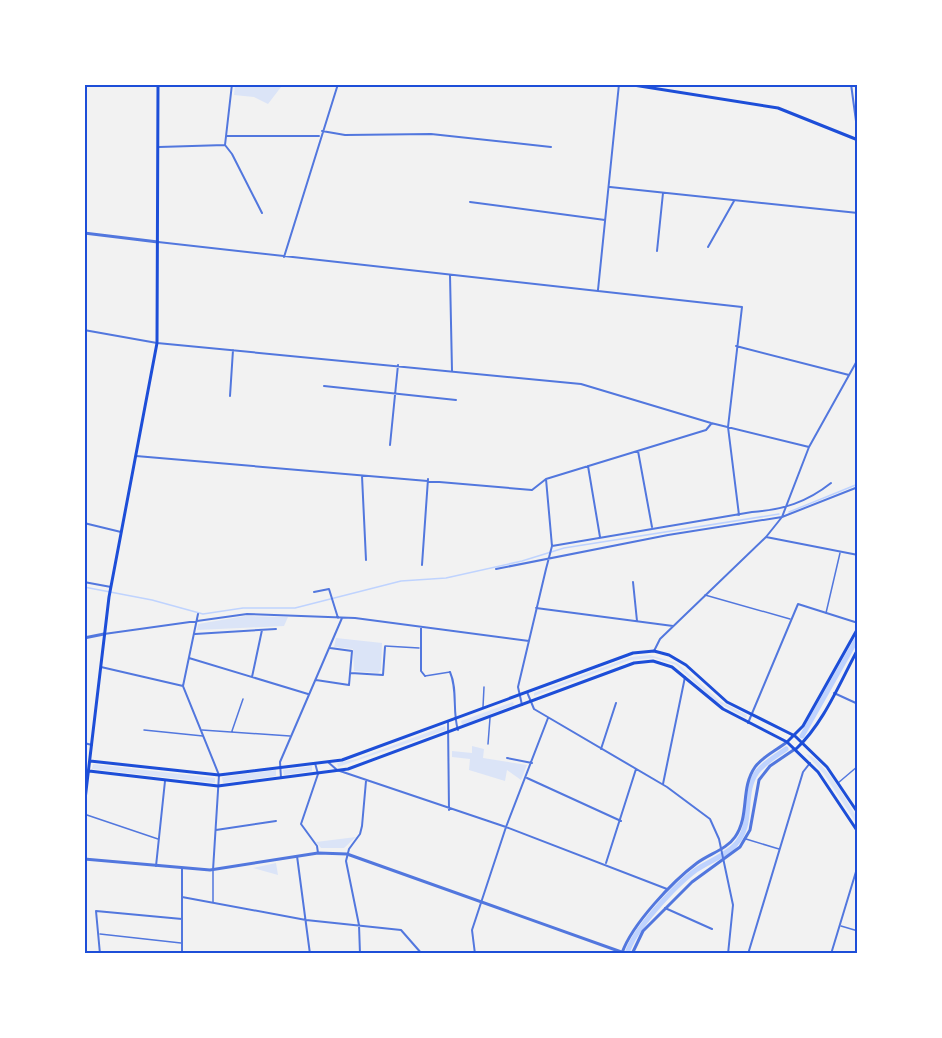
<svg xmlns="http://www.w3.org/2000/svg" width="942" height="1038" font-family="Mulish,sans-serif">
<rect width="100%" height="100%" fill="#f2f2f2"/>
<path fill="#dbe4f7" d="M235,84H277L281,87L268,104L254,97L234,95Z
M245,616L288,617L284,626L197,630L198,624Z
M336,638L382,643L381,670L378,673L354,671L353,649L334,647Z
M650,655L677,663L720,701L747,715L746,718L715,701L676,665L654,658L630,660L534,696V693L631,657Z
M513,702L514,705L462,725L461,721Z
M445,726L446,730L338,767L337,763L356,759Z
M472,746L484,749L483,758L527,765L521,780L507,770L505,781L469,770L470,759L452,757V751L472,753Z
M806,754C823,758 848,803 858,819V826L824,774Z
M93,764L215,778V783L92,769Z
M312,766V771L284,775L283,770Z
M276,770V776L223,783L222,777Z
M356,837L344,848H321L316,842Z
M276,863L278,875L253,868Z"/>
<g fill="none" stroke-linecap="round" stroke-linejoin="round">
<path stroke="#bfd3fe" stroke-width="1.5" d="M789,512L858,484
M84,587L152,600L203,614L243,608H295L401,581L446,578L522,561L564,548L779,514"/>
<path stroke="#bfd3fe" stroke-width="5" d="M802,736L858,637
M627,954C632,931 677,884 696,870C709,861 725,856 735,845C755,824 741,794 757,772C765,762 776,756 786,749"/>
<path stroke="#5277de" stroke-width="1.5" d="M705,595L790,619
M826,613L840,553
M385,646L419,648
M425,676L450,672
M483,707L484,687
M144,730L203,736
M202,730L290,736
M232,731L243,699
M488,744L490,718
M838,783L858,766
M84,814L158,839
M746,839L779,849
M213,902V871
M841,926L858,931
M100,934L181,943"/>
<path stroke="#5277de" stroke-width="2" d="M232,84L225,145L232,154L262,213
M851,84L858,136
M322,131L345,135L431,134L551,147
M226,136H319
M159,147L225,145
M610,187L858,213
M470,202L605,220
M158,242L742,307L728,427L739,515
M708,247L734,201
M657,251L663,193
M284,257L338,84
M450,275L452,371
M598,290L619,84
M84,330L157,343L581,384L711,423L809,447
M736,346L849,375
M324,386L456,400
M230,396L233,350
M390,445L398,365
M638,451L652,527
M136,456L532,490L546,479L706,430L711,424
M588,466L600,537
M362,476L366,560
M84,523L121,532
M766,537L858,555
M552,546L752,512C783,510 807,502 831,483
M422,565L428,479
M496,569L668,535L782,517L858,487
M84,582L111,587
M633,582L637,621
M314,592L329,589L338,618
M536,608L673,626
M198,614L183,686L219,775L213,870
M421,627V671L425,676
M104,634L247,614L355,618L529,641
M195,634L276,629
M654,651L660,639L766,537L782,517L809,447L858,359
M189,658L308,694
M101,667L183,686
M450,672C458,690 452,711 458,730
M351,673L383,675L385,647
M252,677L262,630
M316,680L349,685L352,651L330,648
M527,692L534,709L667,787L710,819L719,839L733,905L728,954
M834,693L858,704
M522,705L518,687L546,569L552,546L546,479
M448,722L449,810
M748,723L798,604L858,623
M84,743L92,745
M601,749L616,703
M507,758L532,763
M328,762L337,770L506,827L667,889
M315,763L318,774L301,824L317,846L318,853
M281,778L280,762L342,618
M527,778L621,821
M663,784L685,677
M216,830L276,821
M297,856L310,954
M606,863L636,769
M156,866L165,781
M182,897L306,920L401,930L422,954
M665,908L712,929
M100,954L96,911L182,919
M182,954V868
M360,954L359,925L346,861L349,849L360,834L362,826L366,781
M475,954L472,930L506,827L548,718
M748,954L803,772L810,763
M831,954L858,865"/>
<path stroke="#5277de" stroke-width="3" d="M84,233L158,242
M84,638L104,634
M84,859L210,870L318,853L347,854L627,954
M622,953C632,924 673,881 697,863C709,854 727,849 735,837C750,816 740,788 755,767C763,756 777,750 787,742
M632,954L643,931L692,882L740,847L750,830L759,780L770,766L795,749"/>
<path stroke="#1d4ed8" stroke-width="3" d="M627,84L778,108L858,140
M787,742L803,726L858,628
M796,749C824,723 840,682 858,649
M90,761L219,775L342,760L633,653L654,651L669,655L686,665L727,702L795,736L827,767L858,813
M89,771L218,786L348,769L634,663L653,661L672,667L723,709L787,742L818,772L858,832
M84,808L109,597L157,343L158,84"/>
</g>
<rect width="942" height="1038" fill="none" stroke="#ffffff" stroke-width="171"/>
<rect x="86" y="86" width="770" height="866" fill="none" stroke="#1d4ed8" stroke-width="2"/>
</svg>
